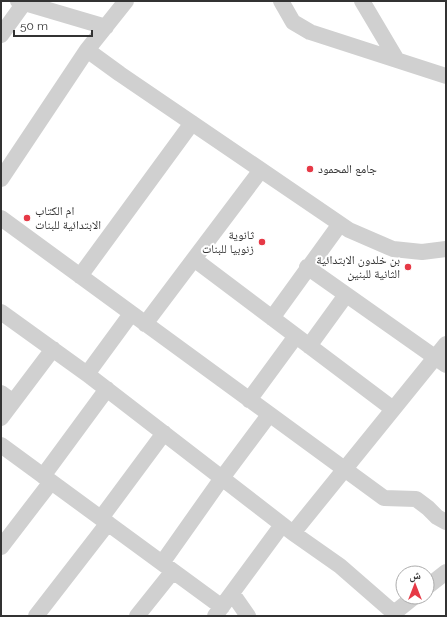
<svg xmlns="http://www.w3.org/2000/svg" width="447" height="617" font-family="Raleway,'Noto Naskh Arabic',sans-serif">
<rect width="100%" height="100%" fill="#fff"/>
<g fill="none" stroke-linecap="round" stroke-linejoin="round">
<path stroke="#d0d0d0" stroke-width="16" d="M18,1L106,27
M281,1L293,22L310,32L446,76
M362,1L397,60
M1,35L24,3
M87,50L120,74L349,230L393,249L422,252L446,249
M1,179L87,50L126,1
M1,218L384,498L416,499L428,508L437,517L446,522
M194,259L393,409
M307,267L446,365
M80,276L192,123
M1,312L87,374L293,533
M272,318L340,224
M145,324L261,170
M309,346L346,295
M87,374L131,314
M1,393L13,402
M249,400L296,336
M1,418L53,349
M1,445L222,607
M43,476L107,389
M101,518L164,433
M1,547L51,482
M162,563L222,478L269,415
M427,587L446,572
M232,593L248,616
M414,597L394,613L340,566L293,533L446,344
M36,616L108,523
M137,616L173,571
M215,616L282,525"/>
</g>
<g fill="#e63946" stroke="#fff" stroke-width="1.5">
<circle cx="310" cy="169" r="4"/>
<circle cx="27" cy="218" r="4"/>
<circle cx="262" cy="242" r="4"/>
<circle cx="408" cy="267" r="4"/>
</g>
<g text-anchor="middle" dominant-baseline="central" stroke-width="4" stroke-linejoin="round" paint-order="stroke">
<g font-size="12" fill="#333" stroke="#fff" text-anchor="start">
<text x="318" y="169">جامع المحمود</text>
<text x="35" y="211">ام الكتاب<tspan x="35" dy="14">الابتدائية للبنات</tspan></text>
<text x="254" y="235" text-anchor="end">ثانوية<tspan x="254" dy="14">زنوبيا للبنات</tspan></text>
<text x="400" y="260" text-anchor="end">بن خلدون الابتدائية<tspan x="400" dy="14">الثانية للبنين</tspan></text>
</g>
</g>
<rect width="447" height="617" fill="none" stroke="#333333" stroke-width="4"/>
<g transform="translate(415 585)"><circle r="19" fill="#ffffff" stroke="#adadad"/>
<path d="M0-3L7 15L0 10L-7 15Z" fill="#e63946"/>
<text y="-6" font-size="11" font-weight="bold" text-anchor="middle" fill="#333333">ش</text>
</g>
<path d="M14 30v6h78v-6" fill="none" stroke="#333333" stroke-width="2"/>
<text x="20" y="30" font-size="12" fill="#333333" stroke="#ffffff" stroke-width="3" paint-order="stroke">50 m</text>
</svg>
